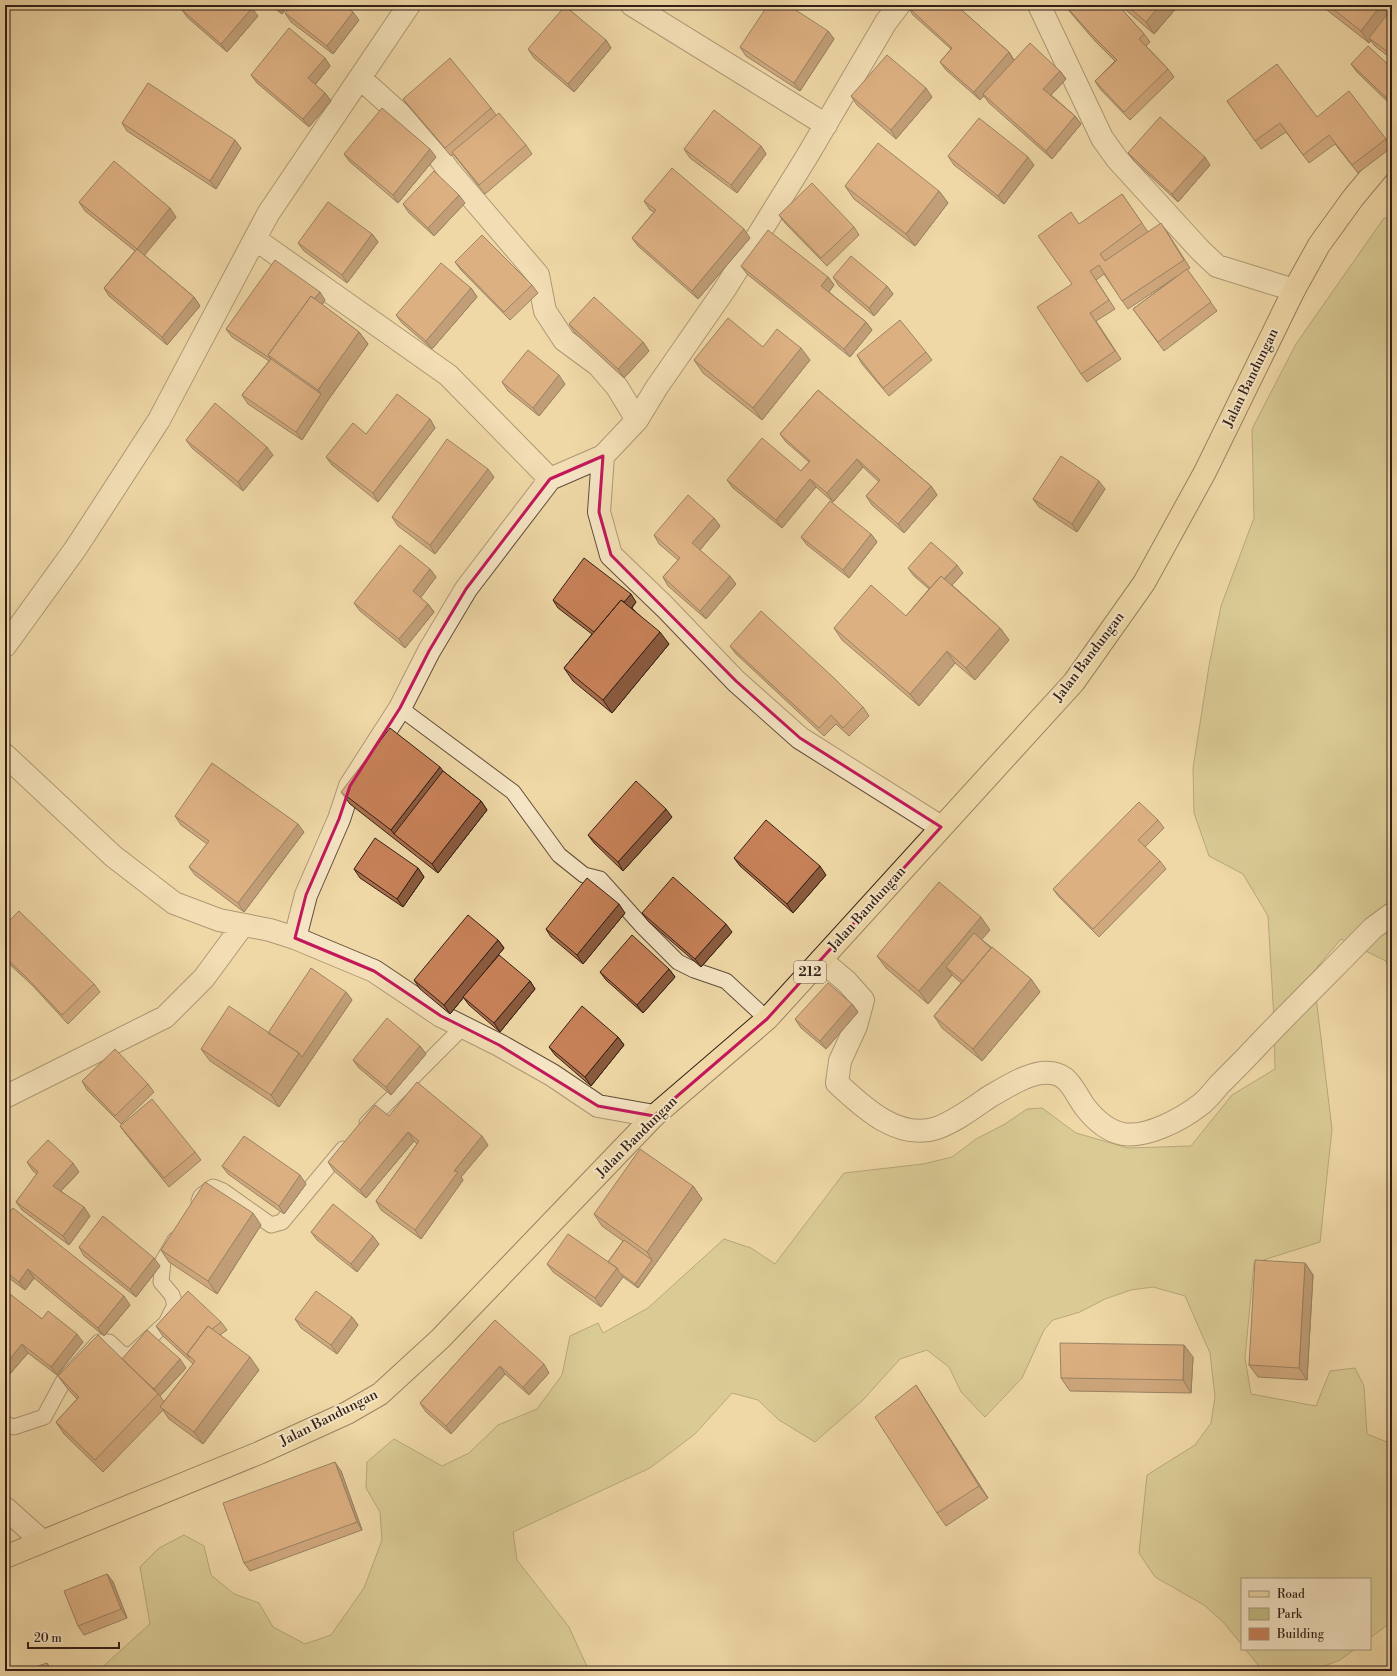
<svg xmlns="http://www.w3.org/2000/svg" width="1397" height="1676" font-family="'Libre Bodoni',serif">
<rect width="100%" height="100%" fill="#efd7a6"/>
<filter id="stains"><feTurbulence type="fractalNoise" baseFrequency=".005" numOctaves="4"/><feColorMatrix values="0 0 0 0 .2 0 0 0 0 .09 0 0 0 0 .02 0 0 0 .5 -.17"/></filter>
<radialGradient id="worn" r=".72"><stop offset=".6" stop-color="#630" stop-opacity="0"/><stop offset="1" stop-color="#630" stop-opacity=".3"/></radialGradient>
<path fill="#c0bc82" stroke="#796e4c" d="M1384,218H1392V978L1386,961L1341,939L1313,972L1332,1129L1320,1242L1254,1263L1245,1358L1251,1394L1316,1406L1330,1371L1355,1368L1364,1386L1367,1434L1392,1444V1625L1386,1626L1370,1638V1579H1242V1645L1224,1623L1204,1605L1155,1577L1139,1553L1147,1475L1195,1445L1211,1423L1215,1397L1210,1353L1185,1296L1153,1287L1131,1290L1105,1299L1080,1312L1053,1320L1044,1330L1022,1378L985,1417L961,1392L949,1367L927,1350L900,1359L863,1400L815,1442L779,1420L758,1400L732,1393L695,1434L650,1468L513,1532L517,1560L569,1627L589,1671H98L150,1624L140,1567L159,1548L184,1535L204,1546L211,1575L234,1594L259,1603L273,1627L305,1644L331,1635L364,1588L382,1540L380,1512L366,1488L367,1462L394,1439L442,1466L469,1453L498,1425L537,1409L562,1375L570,1336L598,1323L603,1333L648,1308L724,1239L751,1248L775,1264L844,1173L923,1164L952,1157L976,1139L1005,1124L1027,1109L1042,1108L1076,1133L1128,1148L1191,1146L1232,1095L1275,1069L1274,1020L1268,916L1243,874L1209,856L1194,813L1193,768L1209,666L1221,606L1254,518L1252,429L1296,344Z
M1245,1649H1355L1340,1660L1311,1671H1263Z"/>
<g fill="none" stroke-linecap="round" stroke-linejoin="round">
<defs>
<path id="lane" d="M400,708L513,792L559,855L584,875L600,879L643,927L678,962L694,970L726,981L767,1019
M367,1123L463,1027
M199,1201L201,1196L213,1187L223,1191L271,1225L282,1222L343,1149
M5,1424L14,1427L44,1417L64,1380L99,1342H109L121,1353L130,1356L166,1323L175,1305L172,1295L161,1282L163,1261L175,1240"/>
<path id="street" d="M632,5L826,125
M899,5L886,22L806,158L725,289L657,387L637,420L603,456L599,512L611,555L665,607L736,681L800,738L941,827
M1039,5L1102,138L1117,159L1200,250L1217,266L1294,290
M360,78L421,133L450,172L538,275L545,311L564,340L598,365L617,387L637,420
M255,239L448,375L550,479L603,456
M5,646L76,548L159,420L268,214L409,5
M5,755L113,856L174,903L219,920L270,930L295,938L374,971L441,1016L499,1045L552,1075L598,1106L654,1116
M295,938L306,895L339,819L350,786L400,708L429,651L466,589L550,479
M821,960L847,982L863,1000L856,1026L840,1061L837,1083C863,1107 898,1141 937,1128C956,1121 973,1108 989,1097C1005,1088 1023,1076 1041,1073C1069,1070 1072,1089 1085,1107C1095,1120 1108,1131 1123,1134C1147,1138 1182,1119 1200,1105C1207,1100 1213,1092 1219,1085C1232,1072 1246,1058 1259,1044C1296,1005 1335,967 1373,928L1392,914
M5,1097L165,1017L204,978L243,925
M5,1508L42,1541"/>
<path id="primary" d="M5,1557L259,1453L347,1413L380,1394L440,1339L654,1116L767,1019L1074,682L1144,583L1205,472L1294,290L1319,245L1353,198L1392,151"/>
</defs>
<use href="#lane" stroke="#614d3b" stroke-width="17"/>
<use href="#street" stroke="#614d3b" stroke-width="24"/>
<use href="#primary" stroke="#321f17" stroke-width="24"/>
<use href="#lane" stroke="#f5e5c5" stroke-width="15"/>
<use href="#street" stroke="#f5e5c5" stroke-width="22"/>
<use href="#primary" stroke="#efd7a6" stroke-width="22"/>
</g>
<path fill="#ab6f4c" stroke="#321f17" d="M270,5H289L282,14Z
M1064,5H1118L1144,34L1150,42L1146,46L1168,69L1174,77L1130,120L1101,90L1095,81L1115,61L1095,41Z
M1120,5H1179L1154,34Z
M1324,5H1392V59L1375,46L1371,41L1369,43L1327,10Z
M908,7H958L1009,52L1014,60L1060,71L1066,79L1051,95L1075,116L1081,124L1052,159L989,103L984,96L980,100L946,70L940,62L951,49L913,15Z
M182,10L258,16L227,52L188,18Z
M285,13L359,20L333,54L291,22Z
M828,31L834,39L800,91L746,56L740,47Z
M606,40L611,48L574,92L534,58L528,49Z
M325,58L330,66L315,85L325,93L331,101L309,127L257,83L251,75Z
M1351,64L1392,68V106L1357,72Z
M851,96L932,97L896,139L857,105Z
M403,99L491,108L496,115L526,145L532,154L485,194L453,154L451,156L409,107Z
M1227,101L1317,117L1386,139L1392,147L1358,173L1335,144L1309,163L1286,132L1261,149Z
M122,123L241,148L216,189L127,131Z
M761,146L766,154L737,193L690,158L684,149Z
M1128,153L1210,165L1178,202L1134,161Z
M344,154L436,157L398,203L350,162Z
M948,156L1034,165L1004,204L954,165Z
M845,186L939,191L948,203L915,246L854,199Z
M1122,194L1148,232H1167L1190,268L1187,270L1217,311L1164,351L1133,309L1176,277L1128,309L1104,274L1096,280L1115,309L1096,321L1121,359L1087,382L1081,374L1072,284Z
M644,201L750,238L698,299L638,246L632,238L654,212L650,210Z
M79,202L176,217L144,255L194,297L200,306L167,345L109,296L104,288L135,251L85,211Z
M465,203L434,236L409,213L403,204Z
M779,215L854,227L859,235L827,266L785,223Z
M372,234L378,242L347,283L304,251L298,243Z
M455,262L532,285L538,293L510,320L461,270Z
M741,266L828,277L834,285L829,292L866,322L872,330L850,357L747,274Z
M833,277L887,286L893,294L874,316L839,286Z
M471,288L477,297L432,349L402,323L396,315Z
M325,300L322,305L359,332L368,344L326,403L302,440L248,404L242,395L269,361L232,337L226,329Z
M569,324L643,342L649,351L624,378L575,333Z
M763,347L810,360L762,420L703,373L694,360Z
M926,352L932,360L889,396L862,364L857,355Z
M502,382L565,384L539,416L508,391Z
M818,390L931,486L937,495L904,533L872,505L866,496L879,482L863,467L833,502L816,487L782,528L733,488L727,480L801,471L809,462L786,442L780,434Z
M430,419L435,428L378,502L332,465L326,457L366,434Z
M186,440L273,455L243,491L192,448Z
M494,477L435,554L398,526L392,517Z
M1105,489L1077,532L1039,507L1033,499Z
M714,518L720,526L700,550L736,584L706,619L668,586L663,577L678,560L659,544L654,535Z
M871,534L877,542L849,578L807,545L801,537Z
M908,568L963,573L952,585L1000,628L1009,640L975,680L955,663L919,706L842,640L834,628L906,616L929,589L914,576Z
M430,569L436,577L420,598L428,604L434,612L405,648L360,611L354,603Z
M553,600L636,602L632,608L669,644L612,713L573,681L564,668L592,634L558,608Z
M730,646L863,707L869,716L849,736L836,724L824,736L736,654Z
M443,771L481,801L487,810L438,873L350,804L341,792Z
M175,816L304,832L244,912L195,875L189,867L207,844L181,825Z
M672,817L623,871L594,843L588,835Z
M1158,820L1164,828L1145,847L1160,861L1166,869L1099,937L1059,897L1053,889Z
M734,858L826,875L793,913L740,866Z
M418,868L424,877L403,907L360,878L354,869Z
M625,913L583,964L551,937L546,929Z
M642,913L732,932L701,967L648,921Z
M5,925L94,984L100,992L68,1024L33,986L5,960Z
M990,930L981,939L1031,979L1040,992L982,1061L942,1028L934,1016L961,983L952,975L928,1004L886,968L877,956Z
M498,940L504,948L450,1014L420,989L414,980Z
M669,969L675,977L643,1013L606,980L600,972Z
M530,981L535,989L500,1032L469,1005L463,997Z
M346,992L352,1000L279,1107L210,1061L201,1049L268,1033Z
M852,1004L858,1012L826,1049L801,1028L795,1019Z
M618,1037L624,1045L591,1086L555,1055L549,1047Z
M420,1046L426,1054L391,1095L359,1068L353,1060Z
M82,1081L148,1084L154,1092L121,1124L87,1090Z
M389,1116L488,1145L461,1177L463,1180L421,1239L381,1210L376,1201L417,1144L414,1141L366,1198L334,1171L328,1162Z
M120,1126L195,1152L201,1160L169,1187L126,1134Z
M27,1162L79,1172L61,1191L90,1216L69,1245L22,1210L16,1202L37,1174L33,1171Z
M222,1166L306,1184L284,1214L228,1174Z
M693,1186L702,1199L638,1288L623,1277L601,1307L553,1272L547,1264L608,1262L623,1241L602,1226L594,1214Z
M5,1218L130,1305L104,1336L34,1278L25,1290L5,1275Z
M261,1225L217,1294L169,1262L161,1250Z
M311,1232L379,1244L357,1272L317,1240Z
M79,1247L160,1266L136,1297L84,1256Z
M1305,1263L1313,1275L1307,1380L1258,1377L1249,1365Z
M1392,1269V1427L1388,1421Z
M5,1293L42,1319L83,1342L57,1375L28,1353L8,1376L5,1374Z
M352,1317L358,1325L337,1354L301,1328L295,1319Z
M495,1320L549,1373L529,1395L505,1374L451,1434L426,1412L420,1403Z
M221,1322L227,1330L220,1335L259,1370L203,1444L169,1419L163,1410L103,1472L64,1434L56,1422L77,1399L67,1388L58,1376L122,1359L186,1368L160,1396L164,1402L193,1364L162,1335L156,1326Z
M1193,1357L1191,1393L1070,1391L1061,1378Z
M924,1398L988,1498L946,1526L937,1513Z
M341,1471L362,1530L250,1571L244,1563Z
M107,1574L113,1582L127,1618L84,1635L78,1626Z"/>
<path fill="#8b5a3e" stroke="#321f17" d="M277,5H289L282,14L276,6Z
M1160,5H1179L1154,34L1146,22Z
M1381,5H1392V14L1369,38L1371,41L1369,43L1361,31Z
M252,8L258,16L227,52L221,44Z
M353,12L359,20L333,54L327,46Z
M828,31L834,39L800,91L794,83Z
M606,40L611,48L574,92L568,84Z
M1009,52L1014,61L983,94L984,96L980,100L974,92Z
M325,58L330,66L313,87L308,78Z
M1060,71L1066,79L1049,97L1043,89Z
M926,88L932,97L896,139L891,130Z
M325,93L331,101L309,127L303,119Z
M1075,116L1081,124L1052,159L1046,151Z
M235,140L241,148L216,189L210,181Z
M761,146L766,154L737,193L731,185Z
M430,149L436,157L398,203L393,195Z
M1028,157L1034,165L1004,204L998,196Z
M1205,157L1210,165L1178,202L1172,194Z
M939,191L948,203L915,246L906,234Z
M459,195L465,203L434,236L428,228Z
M170,208L176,217L143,257L137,249Z
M744,229L750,238L698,299L692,291Z
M372,234L378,242L347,283L342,275Z
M828,277L834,285L827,294L821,286Z
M887,286L893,294L874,316L869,308Z
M471,288L477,297L432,349L426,341Z
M320,292L325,300L280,363L272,357Z
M194,297L200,306L167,345L162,337Z
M866,322L872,330L850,357L844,349Z
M359,332L368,344L326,403L302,440L296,432L321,394L318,390Z
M643,342L649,351L624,378L618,369Z
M801,348L810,360L762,420L753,408Z
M559,375L565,384L539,416L533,408Z
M430,419L435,428L378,502L373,493Z
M267,447L273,455L243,491L238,482Z
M857,459L863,467L833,502L827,493Z
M488,469L494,477L435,554L430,545Z
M810,479L816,487L782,528L776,520Z
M1099,481L1105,489L1077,532L1072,524Z
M931,486L937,495L904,533L898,524Z
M714,518L720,526L698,552L692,543Z
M871,534L877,542L849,578L843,570Z
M957,565L963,573L939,599L934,591Z
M430,569L436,577L419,600L413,591Z
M730,576L736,584L706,619L700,611Z
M631,594L636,602L604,643L598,634Z
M428,604L434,612L405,648L399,639Z
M1000,628L1009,640L975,680L966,668Z
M660,632L669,644L612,713L603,700Z
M947,651L955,663L919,706L910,694Z
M440,767L449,779L394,834L391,830Z
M481,801L487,810L438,873L432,864Z
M666,809L672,817L623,871L618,862Z
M298,824L304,832L244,912L238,903Z
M820,866L826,875L793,913L787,904Z
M418,868L424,877L403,907L397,899Z
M619,904L625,913L583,964L577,955Z
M981,917L990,930L953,973L946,967L952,975L928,1004L919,991Z
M726,924L732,932L701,967L695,959Z
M498,940L504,948L450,1014L444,1005Z
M669,969L675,977L643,1013L637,1005Z
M1031,979L1040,992L982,1061L973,1049Z
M530,981L535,989L500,1032L494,1023Z
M346,992L352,1000L279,1107L271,1095L299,1053Z
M852,1004L858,1012L826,1049L820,1041Z
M618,1037L624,1045L591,1086L585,1077Z
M420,1046L426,1054L391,1095L386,1087Z
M408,1132L414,1141L366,1198L360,1190Z
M482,1136L488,1145L461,1177L463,1180L421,1239L415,1230L454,1171Z
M73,1163L79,1172L58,1194L53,1186Z
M300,1175L306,1184L284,1214L279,1206Z
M693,1186L702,1199L638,1288L635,1284L652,1260L647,1252Z
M84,1207L90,1216L69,1245L63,1236Z
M253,1213L261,1225L217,1294L208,1281Z
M373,1236L379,1244L357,1272L351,1264Z
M154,1258L160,1266L136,1297L130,1289Z
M1305,1263L1313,1275L1307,1380L1299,1368Z
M617,1268L623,1277L601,1307L595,1298Z
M28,1269L34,1278L25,1290L19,1282Z
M124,1296L130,1305L104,1336L98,1328Z
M352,1317L358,1325L337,1354L331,1345Z
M77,1334L83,1342L57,1375L51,1367Z
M22,1344L28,1353L8,1376L5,1372V1365Z
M1184,1345L1193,1357L1191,1393L1183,1380Z
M250,1357L259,1370L203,1444L194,1432Z
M180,1359L186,1368L160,1396L158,1394V1395L154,1389Z
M544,1364L549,1373L529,1395L523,1387Z
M500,1366L505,1374L451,1434L446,1426Z
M916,1385L924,1398L988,1498L979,1486Z
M335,1462L341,1471L362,1530L357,1522Z
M107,1574L113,1582L127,1618L121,1609Z
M47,1663L52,1671H49Z"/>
<path fill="#c78158" stroke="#321f17" d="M186,5H249L252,8L221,44L182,10Z
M292,5H344L353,12L327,46L285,13Z
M768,5H788L828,31L794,83L740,47Z
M909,5H956L1009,52L974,92L940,62L952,48L908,7Z
M1065,5H1118L1144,34L1139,39L1168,69L1124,112L1095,81L1117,60L1089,32Z
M1126,5H1160L1146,22Z
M1328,5H1381L1361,31Z
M565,6L606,40L568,84L528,49Z
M1392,8V55L1369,38Z
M289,28L325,58L308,78L325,93L303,119L251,75Z
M1030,43L1060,71L1043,89L1075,116L1046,151L983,94Z
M1368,46L1392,68V103L1351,64Z
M887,55L926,88L891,130L851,96Z
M450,58L491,108L445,148L403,99Z
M1277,64L1317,117L1349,91L1386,139L1352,165L1329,135L1303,155L1280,123L1255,141L1227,101Z
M148,83L235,140L210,181L122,123Z
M382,108L430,149L393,195L344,154Z
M714,110L761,146L731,185L684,149Z
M499,113L526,145L479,185L452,152Z
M1160,117L1205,157L1172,194L1128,153Z
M979,118L1028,157L998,196L948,156Z
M878,143L939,191L906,234L845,186Z
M114,161L170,208L137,249L79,202Z
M672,168L744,229L692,291L632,238L656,210L644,201Z
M434,171L459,195L428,228L403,204Z
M812,183L854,227L821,258L779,215Z
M1122,194L1142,223L1100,254L1105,261L1161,223L1184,260L1122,301L1099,265L1090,271L1109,300L1090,313L1115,351L1081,374L1037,307L1072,284L1038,236L1071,212L1079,224Z
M328,202L372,234L342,275L298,243Z
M768,230L828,277L821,286L866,322L844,349L741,266Z
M482,235L532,285L504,312L455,262Z
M137,249L194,297L162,337L104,288Z
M851,256L887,286L869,308L833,277Z
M275,260L320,292L314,299L311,296L268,355L271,359L226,329Z
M441,263L471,288L426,341L396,315Z
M1187,269L1211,302L1158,342L1133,309Z
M311,296L359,332L318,390L268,355Z
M594,297L643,342L618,369L569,324Z
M728,318L763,347L777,329L801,348L753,408L694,360Z
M900,320L926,352L883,388L857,355Z
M528,350L559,375L533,408L502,382Z
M271,359L321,394L296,432L242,395Z
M818,390L931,486L898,524L866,496L880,480L857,459L827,493L810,479L776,520L727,480L762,438L801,471L810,461L780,434Z
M397,394L430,419L373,493L326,457L353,423L366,434Z
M215,403L267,447L238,482L186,440Z
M447,439L488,469L430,545L392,517Z
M1061,456L1099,481L1072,524L1033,499Z
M688,495L714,518L692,543L730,576L700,611L663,577L680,558L654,535Z
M830,501L871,534L843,570L801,537Z
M931,542L957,565L944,579L941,576L930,588L908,568Z
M400,545L430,569L413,591L428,604L399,639L354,603Z
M584,558L631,594L624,602L621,600L594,632L553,600Z
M941,576L1000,628L966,668L947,651L910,694L834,628L871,585L906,616Z
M621,600L660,632L603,700L564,668Z
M761,611L834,678L863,707L843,728L831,715L819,728L730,646Z
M390,728L440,767L391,830L341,792Z
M212,763L298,824L238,903L189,867L209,841L175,816Z
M443,771L481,801L432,864L394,834Z
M636,781L666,809L618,862L588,835Z
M1139,802L1158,820L1138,840L1160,861L1093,929L1053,889Z
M766,820L820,866L787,904L734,858Z
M375,838L418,868L397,899L354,869Z
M673,877L726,924L695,959L642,913Z
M587,878L619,904L577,955L546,929Z
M939,882L981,917L919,991L877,956Z
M19,911L94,984L62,1015L27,978L5,957V925Z
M468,915L498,940L444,1005L414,980Z
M974,933L991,948L963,981L946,967Z
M632,935L669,969L637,1005L600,972Z
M992,947L1031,979L973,1049L934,1016Z
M499,955L530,981L494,1023L463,997Z
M311,968L346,992L302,1057L299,1053L268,1033Z
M828,983L852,1004L820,1041L795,1019Z
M229,1006L299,1053L271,1095L201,1049Z
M582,1006L618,1037L585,1077L549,1047Z
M387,1018L420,1046L386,1087L353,1060Z
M115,1049L148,1084L115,1116L82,1081Z
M417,1082L482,1136L454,1171L458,1172L415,1230L376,1201L419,1141L408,1132L360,1190L328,1162L375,1105L389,1116Z
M152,1099L195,1152L164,1178L120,1126Z
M244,1136L300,1175L279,1206L222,1166Z
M48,1140L73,1163L53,1186L84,1207L63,1236L16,1202L38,1172L27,1162Z
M640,1149L693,1186L647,1252L594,1214Z
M205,1182L253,1213L208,1281L161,1250Z
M333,1204L373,1236L351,1264L311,1232Z
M13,1208L124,1296L98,1328L28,1269L19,1282L5,1271V1218Z
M103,1216L154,1258L130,1289L79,1247Z
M568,1234L617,1268L595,1298L547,1264Z
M624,1240L652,1260L635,1284L620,1273L617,1268L608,1262Z
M1255,1260L1305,1263L1299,1368L1249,1365Z
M1392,1269V1421H1388Z
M6,1291L42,1319L48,1311L77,1334L51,1367L22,1344L5,1365V1293Z
M188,1291L221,1322L212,1329L208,1326L187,1354L190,1358L156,1326Z
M316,1291L352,1317L331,1345L295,1319Z
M495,1320L544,1364L523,1387L500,1366L446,1426L420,1403Z
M208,1326L250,1357L194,1432L160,1407L195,1361L187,1354Z
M147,1330L180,1359L154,1389L122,1359Z
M98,1335L158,1394L95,1460L56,1422L79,1397L58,1376Z
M1060,1343L1184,1345L1183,1380L1061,1378Z
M916,1385L979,1486L937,1513L875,1417Z
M335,1462L357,1522L244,1563L223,1503Z
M107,1574L121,1609L78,1626L64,1591Z
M47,1663L49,1671H24Z"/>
<path d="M0 0H1397V1676H0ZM603,456L599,512L611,555L736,681L800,738L941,827L767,1019L654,1116L598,1106L499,1045L441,1016L374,971L295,938L306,895L339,819L350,786L400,708L429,651L466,589L550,479Z" fill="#efd7a6" fill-opacity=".55" fill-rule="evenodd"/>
<path fill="none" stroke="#c2185b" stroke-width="3" stroke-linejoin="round" d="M603,456L599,512L611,555L736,681L800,738L941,827L767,1019L654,1116L598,1106L499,1045L441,1016L374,971L295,938L306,895L339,819L350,786L400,708L429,651L466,589L550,479Z"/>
<g text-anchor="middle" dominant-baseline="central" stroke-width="4" stroke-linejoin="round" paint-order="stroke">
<rect fill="#f5e5c5" stroke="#6c5a4b" stroke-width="1" x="794" y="961" width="32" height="22" rx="3"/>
<g font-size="13" font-weight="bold" fill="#321f17">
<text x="810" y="972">212</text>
</g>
<g font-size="14" fill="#321f17" stroke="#f5e5c5">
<text transform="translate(1251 378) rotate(-64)">Jalan Bandungan</text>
<text transform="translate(1089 657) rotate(-53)">Jalan Bandungan</text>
<text transform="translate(867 909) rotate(-48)">Jalan Bandungan</text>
<text transform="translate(637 1137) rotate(-45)">Jalan Bandungan</text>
<text transform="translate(329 1418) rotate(-27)">Jalan Bandungan</text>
</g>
</g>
<rect width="1397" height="1676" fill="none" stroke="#efd7a6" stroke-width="20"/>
<rect x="6" y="6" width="1385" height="1664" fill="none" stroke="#321f17" stroke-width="2"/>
<rect x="10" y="10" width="1377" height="1656" fill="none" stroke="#321f17"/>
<rect x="1241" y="1578" width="130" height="72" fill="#f5e5c5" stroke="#a7967f"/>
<rect x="1249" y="1591" width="20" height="6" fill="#efd7a6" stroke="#a7967f"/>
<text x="1277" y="1598" font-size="12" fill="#321f17">Road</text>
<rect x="1249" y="1608" width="20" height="12" fill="#c0bc82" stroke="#a7967f"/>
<text x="1277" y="1618" font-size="12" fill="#321f17">Park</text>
<rect x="1249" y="1628" width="20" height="12" fill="#c78158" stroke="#a7967f"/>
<text x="1277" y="1638" font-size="12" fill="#321f17">Building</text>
<path d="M28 1642v6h91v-6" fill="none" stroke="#321f17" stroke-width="2"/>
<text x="34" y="1642" font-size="12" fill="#321f17" stroke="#f5e5c5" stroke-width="3" paint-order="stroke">20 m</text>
<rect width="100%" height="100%" filter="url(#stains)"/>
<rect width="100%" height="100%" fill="url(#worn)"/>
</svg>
